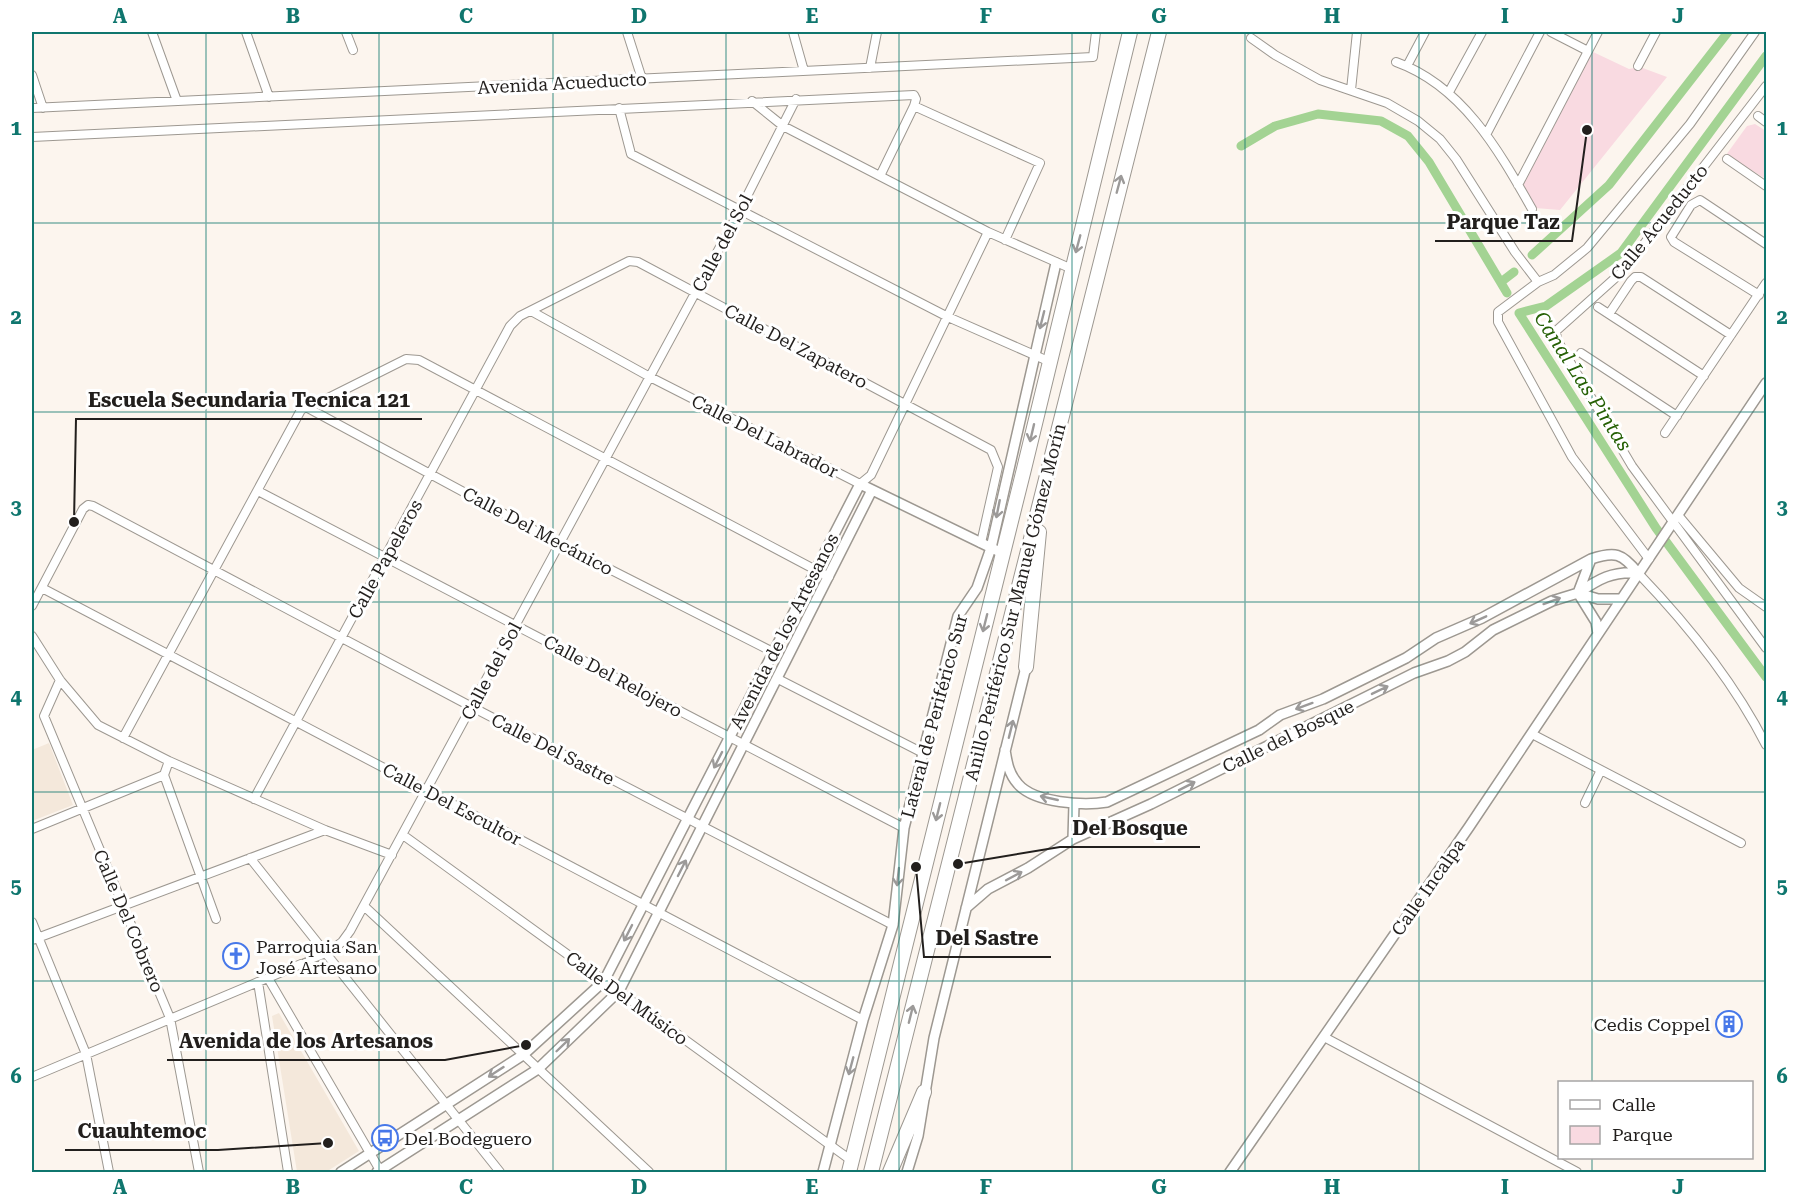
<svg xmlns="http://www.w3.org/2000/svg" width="1798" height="1204" font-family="'Roboto Serif',serif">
<rect width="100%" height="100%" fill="#fcf5ee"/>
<path fill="#f4e8db" d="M49,743L73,805L32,821V750Z
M279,1013L359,1151L326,1172H297L272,1016Z"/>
<path fill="#f9dae1" d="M1591,51L1629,69L1640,67L1667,77L1560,210L1535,208L1521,183Z
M1755,124L1766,131V179L1726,155L1747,126Z"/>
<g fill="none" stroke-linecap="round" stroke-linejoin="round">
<path stroke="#a3d393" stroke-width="9" d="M1766,56L1621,253L1546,306L1519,313L1656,528L1766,677
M1241,146L1275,126L1318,114L1381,121L1408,136L1429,162L1507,293
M1532,255L1609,185L1728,32
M1501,282L1514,272"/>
<defs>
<path id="pedestrian" d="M301,964L326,954"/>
<path id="minor" d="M152,32L177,101
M246,32L269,97
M346,32L353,50
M627,32L642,79
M793,32L804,71
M1551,32L1588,51
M1251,38L1275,55L1320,80L1387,103L1418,121L1440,139L1456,159L1515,252L1538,282
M1396,62C1463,86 1499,151 1532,209
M1407,66L1425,32
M1638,66L1656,32
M870,68L877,32
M32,75L43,108
M1766,86L1623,271L1556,331L1557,340L1632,466L1766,648
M1351,90L1357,32
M1449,92L1482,32
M752,101L783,126L988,232L1072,269
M914,106L1040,163L1005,240
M32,108L1093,57L1096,32
M619,108L631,154L948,317L1048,361
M1758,116L1766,122
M1487,133L1540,32
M32,137L914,95L916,99L914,106L880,176
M1727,159L1766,186
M1518,185L1598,32
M1759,295L1674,242L1671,237L1691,205L1700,200L1766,244
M1598,307L1704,376
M531,311L650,377L860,484L871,475L988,232
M1609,314L1631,281L1635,277H1641L1731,335
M1581,353L1677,416
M310,407L406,359L419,360L829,577
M1665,433L1766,283
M258,491L904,828
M1678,515L1739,588L1766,607
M1649,559L1572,457L1498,322V312L1538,282L1554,275L1587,248L1690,124L1755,32
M1638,573C1687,624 1734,682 1766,745
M42,588L863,1020
M32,606L83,509L88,505L93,506L472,707L893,925
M32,636L60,680L98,725L169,761L325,830L392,855
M778,679L923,753
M60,680L44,716L170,1018L199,1172
M1532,734L1741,843
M123,738L301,410L306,407L560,544L773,652
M164,775L216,919
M254,799L510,326L520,316L629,261L638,262L991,450L998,467L981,543
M1585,803L1601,770
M32,829L164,775L169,761
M403,835L852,1161
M250,858L500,1172
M364,906L649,1172
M32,922L86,1054L109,1172
M32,940L325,830
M326,954L342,942L350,931L740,210L796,99
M268,978L381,1172
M258,982L288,1172
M1324,1037L1577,1172
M32,1077L301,964"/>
<path id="tertiary" d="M1578,593C1599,579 1612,571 1638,573
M1578,593L1596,622L1598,634
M1578,593L1591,559
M1005,750C1007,763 1009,774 1018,784C1034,803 1084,806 1107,802L1259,730L1280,715L1323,699L1406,658L1436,638L1482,618L1591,559C1615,551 1622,553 1638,573
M1073,839L1074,804
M966,908L988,889L1028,868L1073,839L1151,804L1414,673L1448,661L1465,652L1493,630L1552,601L1578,593L1598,599H1620
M341,1172L523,1055L604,981L860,484L1002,553
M377,1172L538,1069L619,991L872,490
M823,1172L863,1020L893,925L904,828L958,616L977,588L991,548L1056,263
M907,1172L918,1136L934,1038L1026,667
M1230,1172L1469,827L1766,383"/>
<path id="trunk" d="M1026,667L1039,532
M849,1172L1024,469L1130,32
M871,1172L1159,32
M890,1172L924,1092"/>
</defs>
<use href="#pedestrian" stroke="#9d9891" stroke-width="9"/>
<use href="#minor" stroke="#9d9891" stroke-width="10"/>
<use href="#tertiary" stroke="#9d9891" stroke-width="12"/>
<use href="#trunk" stroke="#9d9891" stroke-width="16"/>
<use href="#pedestrian" stroke="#fff" stroke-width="6"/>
<use href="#minor" stroke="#fff" stroke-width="8"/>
<use href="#tertiary" stroke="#fff" stroke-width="9"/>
<use href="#trunk" stroke="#fff" stroke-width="14"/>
</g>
<defs><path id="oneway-shaft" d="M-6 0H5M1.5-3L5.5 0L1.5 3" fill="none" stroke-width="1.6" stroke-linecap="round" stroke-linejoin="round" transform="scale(1.5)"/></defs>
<g stroke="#9c9a99">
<use href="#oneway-shaft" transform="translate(1119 184) rotate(-75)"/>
<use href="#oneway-shaft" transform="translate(1078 244) rotate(105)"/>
<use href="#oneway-shaft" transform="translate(1042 320) rotate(104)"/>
<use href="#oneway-shaft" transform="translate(1032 433) rotate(103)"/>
<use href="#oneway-shaft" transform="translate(998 509) rotate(101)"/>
<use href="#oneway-shaft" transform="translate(1552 601) rotate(-20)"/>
<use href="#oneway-shaft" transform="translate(1478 620) rotate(156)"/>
<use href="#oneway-shaft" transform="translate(985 623) rotate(104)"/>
<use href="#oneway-shaft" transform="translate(1380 690) rotate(-26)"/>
<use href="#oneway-shaft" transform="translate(1304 706) rotate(160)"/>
<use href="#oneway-shaft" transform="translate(1011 729) rotate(-76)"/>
<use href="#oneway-shaft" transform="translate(718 760) rotate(117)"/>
<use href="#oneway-shaft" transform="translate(1187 786) rotate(-27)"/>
<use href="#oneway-shaft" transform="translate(1049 798) rotate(-167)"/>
<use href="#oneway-shaft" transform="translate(938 812) rotate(104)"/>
<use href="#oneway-shaft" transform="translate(682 868) rotate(-63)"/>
<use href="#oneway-shaft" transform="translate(1014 876) rotate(-28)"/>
<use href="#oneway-shaft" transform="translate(898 877) rotate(96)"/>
<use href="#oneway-shaft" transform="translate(628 933) rotate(117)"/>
<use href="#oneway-shaft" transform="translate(911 1014) rotate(-76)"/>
<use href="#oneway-shaft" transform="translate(563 1045) rotate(-44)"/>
<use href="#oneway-shaft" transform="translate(851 1066) rotate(105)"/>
<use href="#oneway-shaft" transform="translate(496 1072) rotate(147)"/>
</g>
<path fill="none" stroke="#0f766e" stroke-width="1.5" stroke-opacity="0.55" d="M206,32V1172M379,32V1172M553,32V1172M726,32V1172M899,32V1172M1072,32V1172M1245,32V1172M1419,32V1172M1592,32V1082M32,223H1766M32,412H1766M32,602H1766M32,792H1766M32,981H1766M1592,1158V1172"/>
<defs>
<symbol id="church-ring" viewBox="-11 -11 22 22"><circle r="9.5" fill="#fff" stroke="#4778e9" stroke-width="1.5"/><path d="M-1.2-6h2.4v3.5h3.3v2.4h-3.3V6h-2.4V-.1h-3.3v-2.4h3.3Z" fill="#4778e9"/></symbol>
<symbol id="building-ring" viewBox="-11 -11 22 22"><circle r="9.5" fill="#fff" stroke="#4778e9" stroke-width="1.5"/><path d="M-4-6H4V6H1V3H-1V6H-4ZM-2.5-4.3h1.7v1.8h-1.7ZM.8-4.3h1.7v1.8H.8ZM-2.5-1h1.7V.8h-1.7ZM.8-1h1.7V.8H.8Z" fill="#4778e9"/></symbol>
<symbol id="bus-ring" viewBox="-11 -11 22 22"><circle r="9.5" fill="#fff" stroke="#4778e9" stroke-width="1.5"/><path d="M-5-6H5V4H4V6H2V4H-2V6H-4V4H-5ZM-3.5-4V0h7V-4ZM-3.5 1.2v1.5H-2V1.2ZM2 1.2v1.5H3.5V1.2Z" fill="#4778e9"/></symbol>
</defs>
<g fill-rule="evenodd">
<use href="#church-ring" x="221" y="941" width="30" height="30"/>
<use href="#building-ring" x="1714" y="1009" width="30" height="30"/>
<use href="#bus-ring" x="370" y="1123" width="30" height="30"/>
</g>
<g text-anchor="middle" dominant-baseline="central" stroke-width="6" stroke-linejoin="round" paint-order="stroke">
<g font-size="18" fill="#221f1d" stroke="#fff">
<text transform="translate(562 83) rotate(-3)">Avenida Acueducto</text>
<text transform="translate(1659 222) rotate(-51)">Calle Acueducto</text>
<text transform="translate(722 243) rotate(-62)">Calle del Sol</text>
<text transform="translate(796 346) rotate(28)">Calle Del Zapatero</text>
<text transform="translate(765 436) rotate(27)">Calle Del Labrador</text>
<text transform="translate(538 531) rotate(28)">Calle Del Mecánico</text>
<text transform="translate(385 559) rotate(-61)">Calle Papeleros</text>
<text transform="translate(1015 602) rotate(-76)">Anillo Periférico Sur Manuel Gómez Morín</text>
<text transform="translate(784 631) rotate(-63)">Avenida de los Artesanos</text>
<text transform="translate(491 671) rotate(-62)">Calle del Sol</text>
<text transform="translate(613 676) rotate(28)">Calle Del Relojero</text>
<text transform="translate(934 716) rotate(-75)">Lateral de Periférico Sur</text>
<text transform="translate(1288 736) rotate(-26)">Calle del Bosque</text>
<text transform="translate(553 749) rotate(27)">Calle Del Sastre</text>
<text transform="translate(452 804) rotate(28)">Calle Del Escultor</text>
<text transform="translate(1428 887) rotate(-55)">Calle Incalpa</text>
<text transform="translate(129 921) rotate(67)">Calle Del Cobrero</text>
<text transform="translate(627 998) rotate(36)">Calle Del Músico</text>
</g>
<g font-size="18" fill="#221f1d" stroke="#fff" text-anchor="start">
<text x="256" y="946">Parroquia San<tspan x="256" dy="21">José Artesano</tspan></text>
<text x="1710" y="1024" text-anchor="end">Cedis Coppel</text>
<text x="404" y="1138">Del Bodeguero</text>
</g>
<g font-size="20" font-style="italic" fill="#266106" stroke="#fff">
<text transform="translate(1583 381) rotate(57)">Canal Las Pintas</text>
</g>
</g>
<path fill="none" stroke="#221f1d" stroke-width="2" d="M1587 130L1572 241H1435M74 522L76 419H422M958 864L1060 847H1200M916 867L924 957H1051M526 1045L445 1060H167M328 1143L218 1150H65"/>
<g fill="#221f1d" stroke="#fff" stroke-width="2">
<circle cx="1587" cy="130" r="6"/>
<circle cx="74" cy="522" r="6"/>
<circle cx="958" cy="864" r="6"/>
<circle cx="916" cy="867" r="6"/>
<circle cx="526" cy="1045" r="6"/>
<circle cx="328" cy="1143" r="6"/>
</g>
<g font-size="20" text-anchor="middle" font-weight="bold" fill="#221f1d" stroke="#fff" stroke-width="6" stroke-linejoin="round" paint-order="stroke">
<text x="1503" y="229">Parque Taz</text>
<text x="249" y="407">Escuela Secundaria Tecnica 121</text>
<text x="1130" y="835">Del Bosque</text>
<text x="987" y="945">Del Sastre</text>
<text x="306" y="1048">Avenida de los Artesanos</text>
<text x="142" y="1138">Cuauhtemoc</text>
</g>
<rect width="1798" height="1204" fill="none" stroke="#ffffff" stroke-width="66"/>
<rect x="1558" y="1081" width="195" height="78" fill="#ffffff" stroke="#a7a5a5" stroke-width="1.5"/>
<rect x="1570" y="1100" width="30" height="9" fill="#ffffff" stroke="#a7a5a5" stroke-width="1.5"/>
<text x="1612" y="1111" font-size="18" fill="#221f1d">Calle</text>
<rect x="1570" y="1126" width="30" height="18" fill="#f9dae1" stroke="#a7a5a5" stroke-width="1.5"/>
<text x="1612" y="1141" font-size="18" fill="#221f1d">Parque</text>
<rect x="33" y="33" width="1732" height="1138" fill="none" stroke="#0f766e" stroke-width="2"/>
<g font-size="20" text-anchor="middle" font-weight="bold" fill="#0f766e">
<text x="120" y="23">A</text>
<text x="293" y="23">B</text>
<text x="466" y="23">C</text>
<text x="639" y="23">D</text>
<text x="812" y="23">E</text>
<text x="986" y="23">F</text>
<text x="1159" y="23">G</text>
<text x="1332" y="23">H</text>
<text x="1505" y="23">I</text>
<text x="1678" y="23">J</text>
<text x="16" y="135">1</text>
<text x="1782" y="135">1</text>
<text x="16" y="324">2</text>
<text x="1782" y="324">2</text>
<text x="16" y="514">3</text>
<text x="1782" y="514">3</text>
<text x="16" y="704">4</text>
<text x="1782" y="704">4</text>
<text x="16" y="893">5</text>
<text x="1782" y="893">5</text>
<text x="16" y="1083">6</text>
<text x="1782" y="1083">6</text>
<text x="120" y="1194">A</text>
<text x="293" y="1194">B</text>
<text x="466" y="1194">C</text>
<text x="639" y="1194">D</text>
<text x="812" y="1194">E</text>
<text x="986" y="1194">F</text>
<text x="1159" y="1194">G</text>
<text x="1332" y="1194">H</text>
<text x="1505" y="1194">I</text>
<text x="1678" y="1194">J</text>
</g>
</svg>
